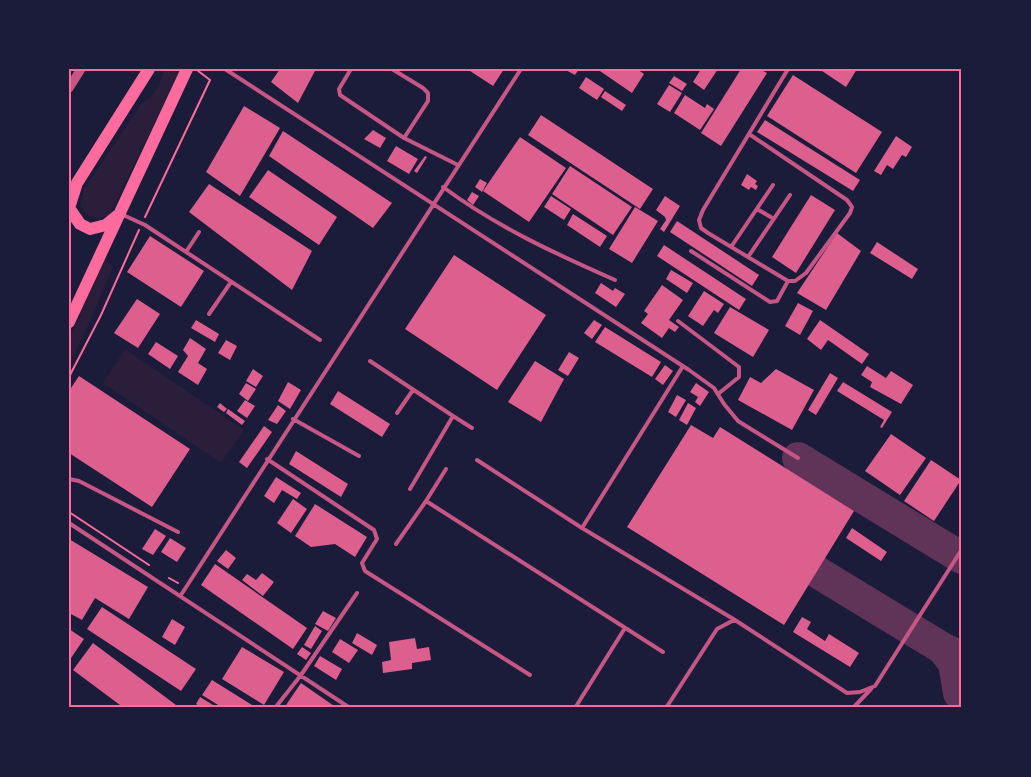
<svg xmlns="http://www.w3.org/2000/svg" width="1031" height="777" font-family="Inter,sans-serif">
<rect width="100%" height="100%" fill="#1b1b3a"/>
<path fill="#2a1e3b" d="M164,69H181L110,214C101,221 83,218 81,205C81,200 83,194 84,189L142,103C155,97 161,82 164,69Z
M104,259L113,266L92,317L69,365V339L81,315L75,310Z
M125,349L244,430L221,463L103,383Z"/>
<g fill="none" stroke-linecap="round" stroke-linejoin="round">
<path stroke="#603358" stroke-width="32" d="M798,458L962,558
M817,572L942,648
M959,693L954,663L942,648L961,657"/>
</g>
<path fill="#dd5f8e" d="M280,69H316L298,103L271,82Z
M467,69H504L493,86Z
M564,69H579L575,75Z
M597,69H637L644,74L632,93Z
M701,69H718L704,90L693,82Z
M741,69H760L767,73L721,146L701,133Z
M819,69H857L846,87Z
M793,75L882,132L856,173L767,116Z
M674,76L687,84L682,91L669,83Z
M586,77L604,89L597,100L579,88Z
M669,85L682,93L670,112L657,104Z
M605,91L626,105L622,111L601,97Z
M685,95L705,108L707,104L714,109L700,130L674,113Z
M244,106L280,128L240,196L206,172Z
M541,115L653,189L640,209L528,135Z
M765,120L860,180L853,191L757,132Z
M373,130L386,138L380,148L364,139Z
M283,131L392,203L373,228L269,156Z
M896,136L912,147L906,157L902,155L893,169L887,165L881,175L874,171Z
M520,137L566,168L529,222L483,191Z
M396,146L418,159L409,174L387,161Z
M425,156L427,157L417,173L414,171Z
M570,166L632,207L613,235L552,194Z
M268,170L337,217L319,245L249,197Z
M747,174L757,181L755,184L758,186L756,190L751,187L749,190L741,185Z
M480,179L487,183L482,192L475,187Z
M209,184L312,251L292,290L189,212Z
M472,192L479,196L473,205L467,200Z
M811,195L835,210L796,273L772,257Z
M551,196L571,209L564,220L544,207Z
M665,196L680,206L664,232L660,229L666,220L665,217L656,210Z
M635,207L658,221L632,263L609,249Z
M573,214L607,236L600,247L567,225Z
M677,221L759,275L752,286L670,232Z
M837,233L861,251L826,310L797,293Z
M150,236L204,271L181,307L127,272Z
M877,242L918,269L912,279L870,253Z
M664,245L746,299L739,310L657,256Z
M454,255L546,315L497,390L405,329Z
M671,270L693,283L687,293L666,279Z
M601,283L613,291L615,288L625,294L616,307L595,293Z
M662,285L683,300L669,320L679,327L675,332L669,328L662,338L641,323L648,314L644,311Z
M704,291L724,304L718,313L714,310L703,326L688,316Z
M137,299L160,314L138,348L114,333Z
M798,303L813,311L800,335L785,326Z
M730,307L769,330L753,357L714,333Z
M196,320L219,334L215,342L191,328Z
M594,320L602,325L592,339L584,333Z
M820,320L869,354L862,364L828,340L821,350L807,339Z
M605,327L661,362L652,377L595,342Z
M190,338L206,349L198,363L207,369L198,385L178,372L188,356L183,350Z
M226,340L237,346L230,360L218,353Z
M156,342L178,356L170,369L148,354Z
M569,352L579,358L568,376L558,370Z
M535,361L564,379L541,422L508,402Z
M665,365L673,371L663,385L655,379Z
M867,366L886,378L891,371L913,385L901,404L870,387L872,382L861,375Z
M253,369L263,376L256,387L246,381Z
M776,369L814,390L792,430L738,400L750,377L761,383Z
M830,373L838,378L816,415L808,410Z
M79,376L190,449L152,507L69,453V391Z
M288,382L301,390L290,409L278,401Z
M843,382L892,412L882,428L880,427L884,420L837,391Z
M246,383L256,389L248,401L239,394Z
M696,383L709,392L700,406L695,402L698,397L690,392Z
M338,391L390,424L382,437L330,404Z
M677,395L686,400L676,417L668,412Z
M245,400L255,406L247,418L237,411Z
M220,403L227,409L224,412L217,407Z
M688,403L696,408L687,425L679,420Z
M278,405L286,411L277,424L268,420Z
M228,409L245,421L242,425L226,413Z
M691,425L713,438L720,427L854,511L784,625L627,527Z
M264,426L272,432L247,468L239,462Z
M891,434L926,458L900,495L865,471Z
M296,451L348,484L341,497L289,464Z
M931,460L961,480L934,521L904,501Z
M276,477L301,493L297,499L282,490L274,503L264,496Z
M293,499L307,509L291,533L277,523Z
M315,504L367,537L355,557L335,544L311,547L295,536Z
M852,528L887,552L881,561L846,538Z
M155,529L166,536L153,555L142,549Z
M170,538L186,548L177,562L161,552Z
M69,539L148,587L129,619L95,598L82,620L69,613Z
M226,550L236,558L228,569L217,561Z
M215,564L307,628L293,649L201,585Z
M262,573L274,582L263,596L242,580L247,574L256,580Z
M102,607L196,669L181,691L87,629Z
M323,611L336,618L328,631L315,624Z
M802,617L811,622L807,629L825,641L829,634L859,653L850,667L793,632Z
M172,619L185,627L175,645L162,637Z
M315,626L322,631L311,649L304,645Z
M69,629L84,639L69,661Z
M357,633L377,645L372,655L352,643Z
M415,638L417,649L429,647L431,660L412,663V669L383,673L382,662L391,660L389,642Z
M340,639L358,650L349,663L332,652Z
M93,643L176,705L174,708H124L73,670Z
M242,647L284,672L264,705L222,679Z
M302,647L311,653L306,660L297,654Z
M320,656L342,669L336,680L314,666Z
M212,680L252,705L250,708H223L202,695Z
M301,683L337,708H284Z
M200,697L218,708H202L196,704Z"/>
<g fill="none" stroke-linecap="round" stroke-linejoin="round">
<path stroke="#ff6b9d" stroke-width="2" d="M145,217L210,80L197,70
M69,377L101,315L139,230
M69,512L149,565
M169,578L178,583"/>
<path stroke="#c65784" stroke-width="4" d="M225,69L689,370L714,388L724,404L738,421L798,458
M351,69L339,89L340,95L404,138L458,165
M392,69L423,88L428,93V101L404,138
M749,134L847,200L852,207L850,213L806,273L795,281H788L708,233L701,228L699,220L703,210L788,69
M443,187C497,227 554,253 615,280
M757,209L774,219
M121,214L145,225L320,340
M731,247L773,185
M691,251L770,302L777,301L788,281
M186,252L199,232
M748,257L790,195
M209,314L231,282
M678,321L739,367V377L718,394
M370,361L453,416L410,489
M397,413L413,390
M453,416L472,428
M293,419L359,456
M267,459L374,530L377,539L362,563L365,571L530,675
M477,460L582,528L735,620L847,693L860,692L875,686L962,549
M69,479L79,481L178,532
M426,501L446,469
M69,523L350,708
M582,528L683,366
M396,544L426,501L663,652
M181,595L521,69
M275,708L301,675L357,593
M575,708L625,628
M666,708L717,629L734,620
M853,708L871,689"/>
<path stroke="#c65784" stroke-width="9" d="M69,88L81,69"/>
<path stroke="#ff6b9d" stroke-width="12" d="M69,208L77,183L149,69
M69,208L80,224L90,229L106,225L117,216
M69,322L187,69"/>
</g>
<rect width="1031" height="777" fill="none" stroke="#1b1b3a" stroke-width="141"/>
<rect x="70" y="70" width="890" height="636" fill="none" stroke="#ff6b9d" stroke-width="2"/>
</svg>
